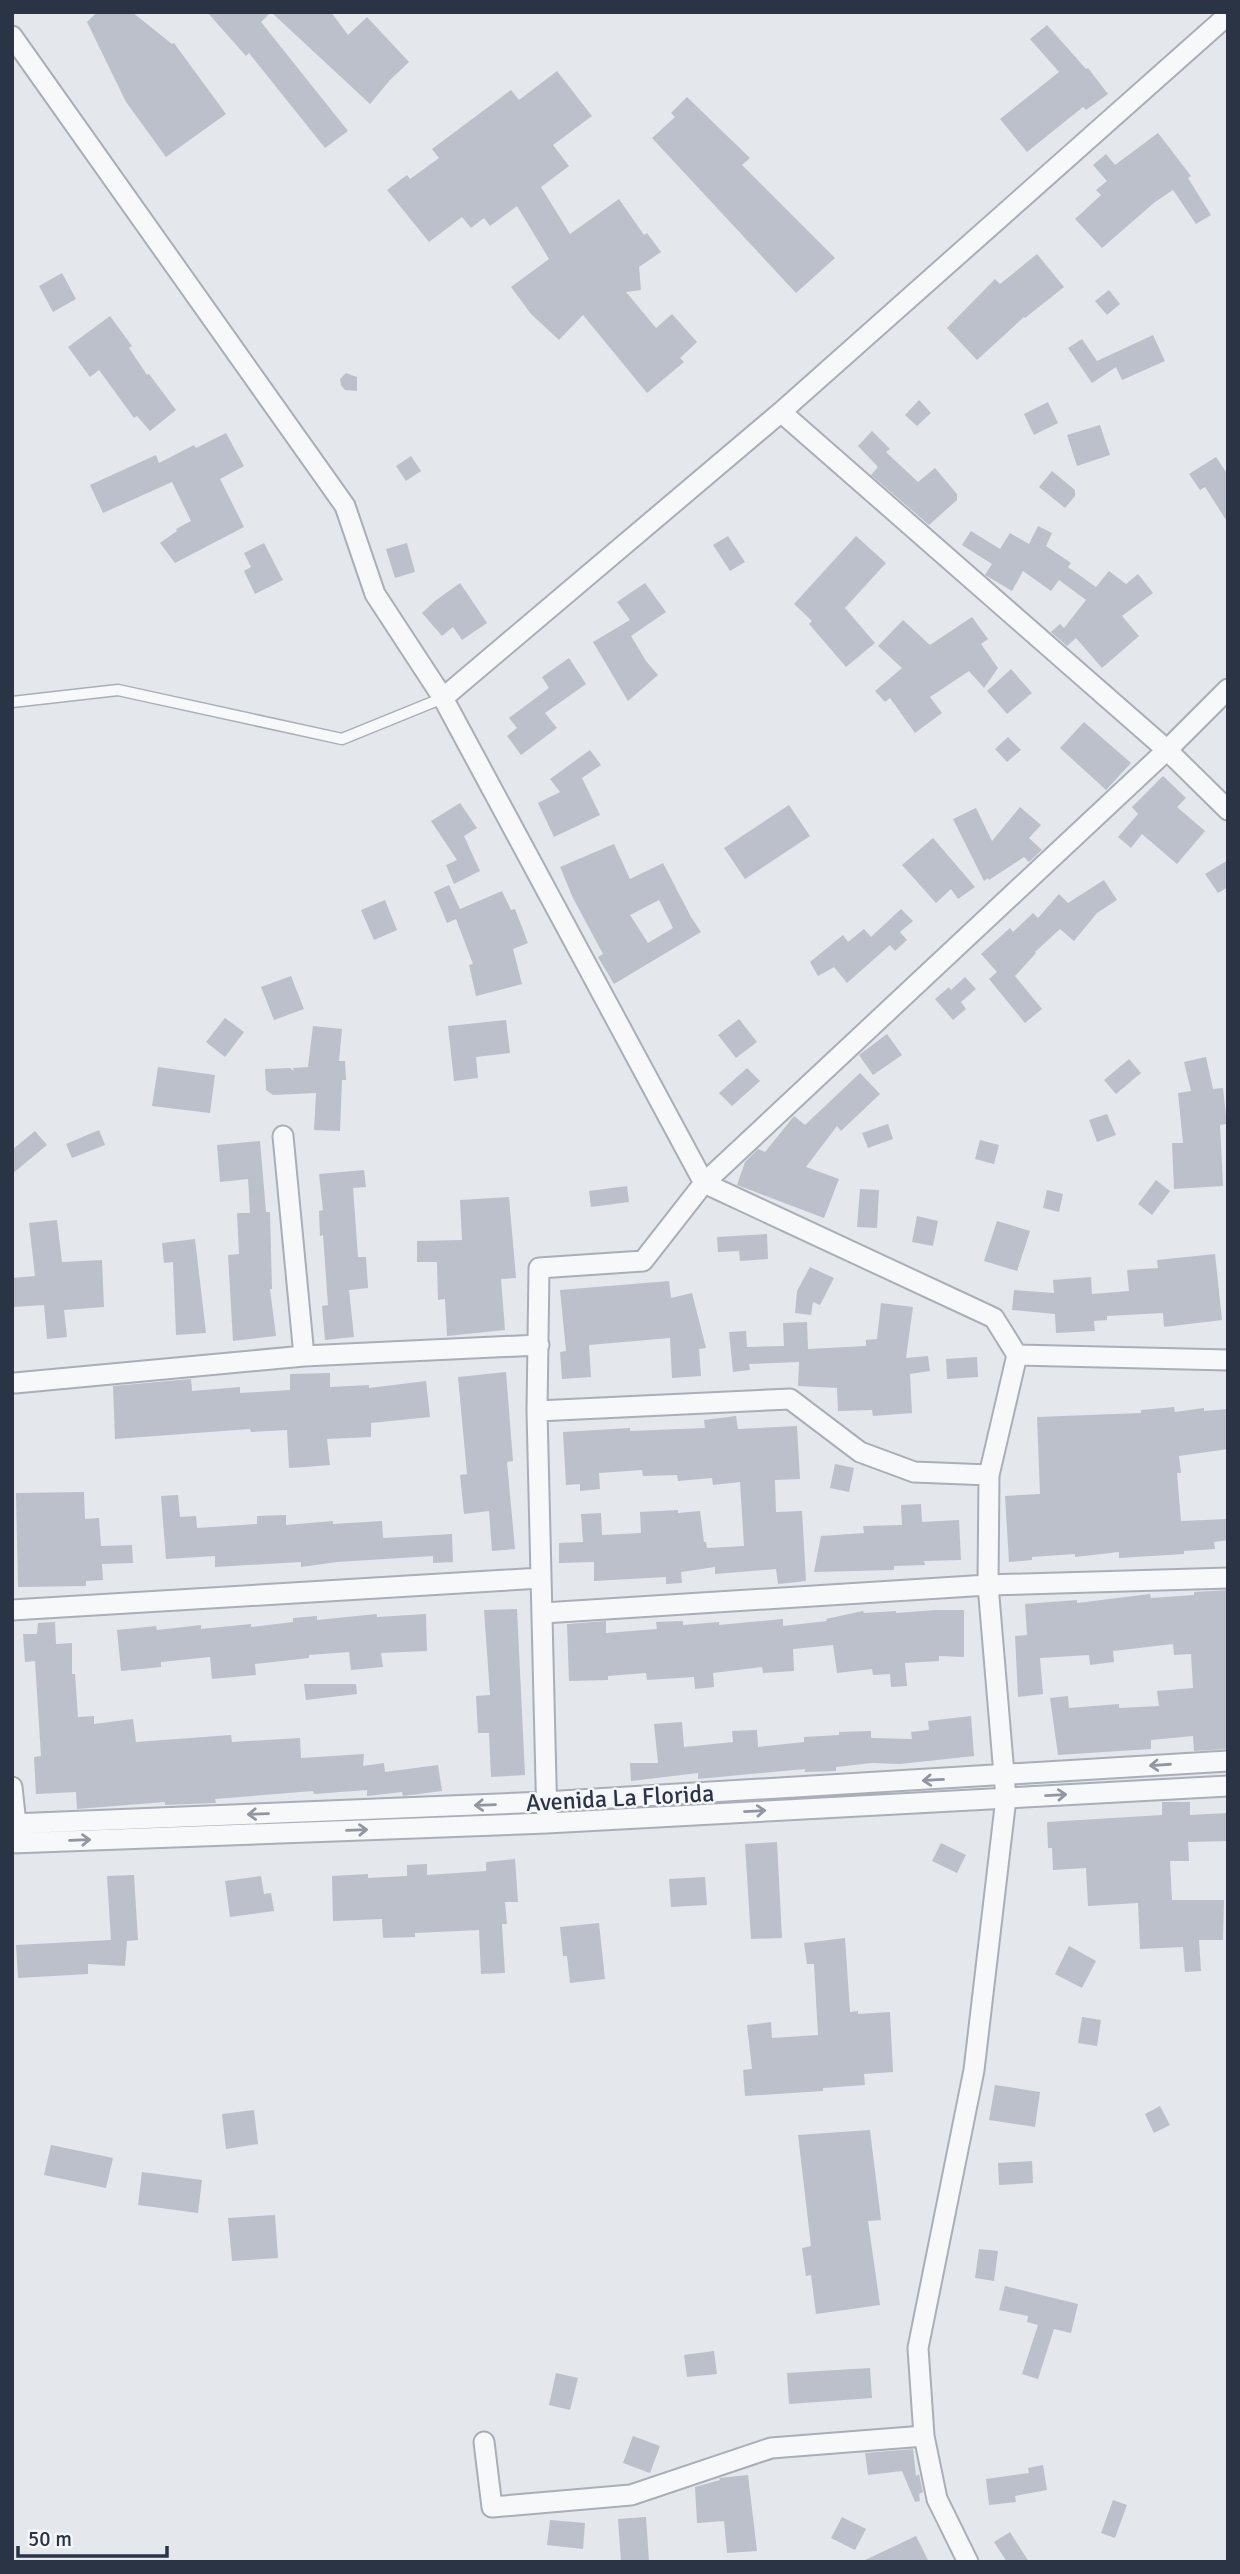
<svg xmlns="http://www.w3.org/2000/svg" width="1240" height="2574" font-family="Signika,sans-serif">
<rect width="100%" height="100%" fill="#e4e7ec"/>
<path fill="#bbc0ca" fill-rule="evenodd" d="M97,12H132L172,44L174,43L226,114L166,157L126,102L87,22Z
M207,12H331L348,35L367,17L409,62L390,80L370,104L271,12L261,22L348,131L325,148L249,53L246,56Z
M1047,25L1086,69L1088,68L1108,94L1086,110L1083,107L1027,152L1000,119L1059,72L1030,39Z
M557,71L592,116L553,145L569,166L541,187L570,234L619,199L644,235L647,233L661,252L639,267L641,290L626,292L656,328L672,314L697,342L680,358L684,362L647,393L583,315L559,340L531,314L511,287L549,259L517,206L490,226L484,218L471,228L462,217L429,242L387,190L407,175L410,179L439,158L432,149L511,90L519,100Z
M687,97L750,158L742,165L835,258L796,293L652,138L675,117L671,113Z
M1158,133L1191,176L1188,178L1211,215L1196,224L1173,190L1155,202L1102,248L1075,219L1101,195L1096,190L1107,181L1093,165L1106,154L1115,165Z
M1037,254L1064,287L1025,318L1024,317L977,360L947,328L995,279L1000,284Z
M62,273L76,299L53,312L39,286Z
M1109,290L1120,304L1107,315L1095,301Z
M110,316L132,346L129,348L147,375L149,374L176,410L150,431L137,416L134,418L99,370L90,377L68,347Z
M1153,335L1165,361L1122,380L1116,367L1092,383L1068,348L1082,339L1097,361Z
M346,373L357,377V391L345,390L341,385L340,379Z
M919,400L931,413L917,426L905,415Z
M1048,402L1058,423L1034,435L1024,414Z
M1100,425L1110,455L1077,466L1067,435Z
M872,431L890,449L886,452L918,482L935,468L957,494V500L929,525L871,475L878,467L858,446Z
M226,433L244,466L220,479L244,527L175,563L160,543L177,531L176,529L191,521L172,482L103,513L90,485L156,455L159,463L194,445L196,448Z
M411,456L421,471L406,481L396,466Z
M1216,457L1228,475V523L1205,487L1200,490L1189,474Z
M1052,471L1075,490V496L1065,508L1039,487Z
M1038,526L1052,533L1046,546L1071,563L1068,567L1096,587L1109,571L1126,584L1138,574L1153,593L1122,616L1139,636L1102,668L1076,638L1067,646L1051,632L1060,624L1064,628L1086,600L1059,580L1051,591L1023,571L1012,591L985,575L992,564L962,545L971,531L1000,549L1010,533L1029,544Z
M728,536L745,562L730,571L713,545Z
M856,536L886,563L845,608L875,643L846,667L809,624L812,621L794,604Z
M264,543L283,580L255,594L244,571L251,567L244,553Z
M407,543L415,572L395,578L386,549Z
M460,583L487,623L462,640L453,627L442,636L422,613L435,601Z
M645,583L666,612L631,636L646,661L658,675L628,701L593,642L630,620L617,602Z
M972,617L988,639L981,644L998,668L984,688L969,671L930,697L942,713L915,733L890,698L885,702L875,691L902,668L878,646L903,620L930,645Z
M569,658L586,684L545,713L557,728L521,755L507,736L517,728L509,718L549,688L542,677Z
M1011,669L1032,693L1007,714L987,691Z
M1084,722L1131,763L1106,790L1060,748Z
M1008,737L1021,750L1007,762L995,749Z
M590,750L601,765L582,778L600,815L554,837L538,803L560,792L550,779Z
M1163,776L1186,798L1177,807L1205,831L1177,864L1142,834L1131,848L1118,837L1138,814L1132,807Z
M460,803L477,828L464,836L480,871L454,884L446,865L457,860L431,821Z
M789,805L810,836L745,879L724,848Z
M1020,807L1041,825L1029,838L1042,850L1029,862L1024,857L989,880L988,878L984,881L953,819L976,808L992,841Z
M933,838L975,887L958,899L951,889L936,903L902,865Z
M614,844L630,879L663,863L691,917L701,932L614,984L598,957L603,954L573,898L560,867ZM659,900L673,928L648,943L630,915Z
M1228,860V887L1218,893L1205,874Z
M1104,880L1117,900L1097,913L1074,941L1060,929L1035,952L1036,953L1015,976L1042,1009L1025,1023L989,979L997,972L981,954L1010,928L1013,932L1033,913L1038,918L1059,894L1068,903Z
M449,885L460,909L502,891L511,910L515,909L528,943L513,949L522,984L476,996L469,965L473,964L456,919L447,923L434,892Z
M385,900L397,930L374,940L361,910Z
M901,909L913,921L900,932L907,940L895,951L890,945L847,983L834,967L818,976L810,962L843,935L848,942L864,929L871,937Z
M291,976L304,1009L274,1020L261,987Z
M965,977L976,989L961,1002L966,1009L953,1020L935,999L949,987L951,990Z
M225,1018L244,1032L225,1057L206,1042Z
M739,1019L757,1042L736,1058L718,1035Z
M506,1020L510,1053L476,1057L478,1078L454,1081L448,1026Z
M313,1026L342,1029L339,1061H345L346,1080H342L340,1131L314,1130L316,1093L273,1095L266,1090L265,1069L290,1068L294,1071L293,1068L308,1067Z
M887,1034L902,1055L873,1075L859,1055Z
M1206,1057L1213,1089L1223,1088L1227,1124L1220,1125L1223,1186L1174,1189L1172,1143H1183L1178,1093L1191,1091L1184,1062Z
M1129,1059L1141,1073L1116,1094L1104,1080Z
M158,1067L215,1075L210,1113L152,1106Z
M747,1068L760,1081L732,1106L719,1093Z
M860,1073L880,1094L841,1131L837,1126L806,1167L839,1179L824,1218L737,1185L745,1162L758,1149L765,1152L794,1116L805,1125Z
M1107,1114L1116,1135L1097,1142L1089,1120Z
M888,1124L893,1139L868,1148L862,1133Z
M99,1130L105,1145L72,1158L66,1144Z
M35,1131L47,1145L12,1174V1150Z
M980,1140L999,1145L994,1164L975,1159Z
M260,1141L266,1212H270L272,1289H270L276,1336L233,1341L228,1255L239,1254L237,1213H250L248,1179L220,1182L217,1145Z
M364,1170L366,1187L353,1188L358,1257H366L368,1288L349,1290L354,1337L325,1340L322,1306L328,1305L323,1235L320,1236L319,1211L323,1210L319,1174Z
M1156,1180L1170,1191L1152,1215L1138,1204Z
M627,1186L629,1202L591,1207L589,1191Z
M860,1189L879,1190L877,1228L857,1227Z
M1047,1190L1063,1194L1059,1212L1043,1208Z
M509,1197L516,1278L501,1279L505,1330L447,1336L445,1299L438,1300L437,1262H417V1241L462,1240L460,1200Z
M917,1216L938,1221L933,1246L912,1242Z
M57,1220L62,1262L102,1260L104,1307L64,1310L67,1337L47,1339L44,1305L13,1307L12,1278L35,1276L29,1223Z
M997,1221L1030,1231L1017,1271L984,1261Z
M767,1234L768,1259L740,1261L739,1251L718,1252L717,1237Z
M195,1239L206,1333L176,1335L173,1262L164,1263L162,1243Z
M1215,1254L1222,1320L1164,1327L1163,1313L1107,1316V1320L1094,1321L1095,1331L1056,1333L1055,1314L1012,1310L1014,1290L1054,1293L1053,1280L1091,1277L1092,1294L1129,1291L1127,1270L1158,1268L1157,1260Z
M810,1267L834,1278L820,1305L813,1302L811,1315L795,1313L797,1291Z
M669,1281L671,1298L692,1293L706,1348L699,1349L701,1376L672,1378L670,1338L589,1345L591,1377L562,1379L560,1352L566,1351L560,1290Z
M881,1303L913,1307L906,1358L928,1356L930,1371L910,1374L912,1413L873,1416L872,1410L838,1411L837,1388L798,1386L799,1362L749,1364L750,1370L733,1372L729,1332L746,1331L747,1347L784,1346L783,1323L807,1322L808,1349L866,1346V1340L877,1339Z
M977,1357L978,1377L947,1379L946,1359Z
M506,1372L513,1461L507,1462L515,1549L492,1551L489,1511L464,1514L460,1475L467,1474L458,1377Z
M330,1373V1387L369,1385V1388L426,1381L430,1417L371,1423V1437L327,1439L330,1465L305,1467L289,1468L287,1430L251,1432L250,1429L115,1439L113,1386L191,1379L192,1391L240,1387V1393L290,1390V1374Z
M1174,1407L1175,1412L1204,1408V1411L1228,1409V1449L1179,1456L1181,1473H1177L1181,1521L1228,1519V1540L1214,1542L1215,1549L1184,1551V1554L1119,1558V1552L1075,1557V1554L1032,1557V1560L1009,1562L1005,1496L1040,1494L1037,1417L1141,1413V1410Z
M736,1416L738,1429L797,1426L800,1479L775,1480L776,1512L802,1511L806,1581L778,1584L776,1569L715,1574V1567L681,1572L682,1583L666,1584V1577L594,1581V1562L559,1563V1543L583,1542L581,1514L601,1513L602,1535L641,1533L640,1512L678,1510V1513L700,1511L704,1542H706L707,1548L744,1546L740,1482L713,1485L712,1478L678,1481L677,1475L643,1476L642,1470L599,1473L600,1489L580,1491V1484L566,1485L563,1432L630,1428V1431L705,1428L704,1420Z
M835,1464L854,1468L849,1492L830,1488Z
M84,1492L85,1519L99,1518L101,1546L132,1545L133,1563L102,1564L103,1580L86,1581V1586L18,1587L16,1493Z
M178,1495L180,1517L196,1516L197,1528L257,1524V1516L286,1515V1525L333,1521V1524L382,1521L383,1538L452,1534L453,1562L433,1563V1556L337,1562L301,1567V1562L215,1567V1556L166,1559L161,1496Z
M921,1504L922,1522L959,1520L961,1560L924,1561L925,1565L894,1566V1570L814,1572L821,1536L864,1533L863,1526L902,1525L901,1505Z
M1228,1590V1749L1194,1751L1193,1736L1151,1740V1749L1058,1755L1050,1698L1068,1696L1069,1708L1119,1704V1708L1159,1706L1157,1691L1193,1688L1191,1654L1174,1655L1173,1644L1113,1651L1114,1662L1090,1665L1089,1655L1040,1658L1043,1694L1018,1697L1015,1636L1027,1635L1025,1604L1077,1600V1603L1150,1594L1151,1598L1194,1595V1592Z
M517,1609L525,1775L491,1777L489,1733H478L476,1696L490,1695L484,1610Z
M936,1610H964V1657L939,1656V1661L905,1663L907,1686L891,1687L890,1674L873,1675L872,1669L837,1673L833,1645L793,1649L794,1671L763,1673L762,1667L713,1673L714,1687L695,1689L694,1677L647,1680L646,1673L608,1676V1680L569,1681L567,1624L606,1621V1633L657,1629L656,1622L683,1621V1625L719,1622V1625L783,1619V1626L827,1621L826,1619L863,1611L864,1613L896,1611V1613Z
M377,1614V1617L426,1614L427,1651L381,1653L383,1667L351,1670L349,1652L309,1655V1658L255,1664L256,1675L212,1679L210,1657L161,1662V1667L121,1671L117,1630L156,1626L157,1630L201,1625V1629L251,1624V1627L293,1622V1618L317,1616V1620Z
M55,1622L56,1644L72,1643V1674H75L78,1717L94,1716V1724L133,1719L136,1742L231,1735L232,1742L300,1738L301,1758L364,1754L363,1766L384,1763L385,1772L438,1765L442,1791L403,1796L402,1792L367,1796V1790L314,1794L313,1791L215,1799L216,1803L165,1805V1802L77,1809L76,1792L36,1794L34,1757L41,1756L35,1661L25,1662L23,1634H37L38,1623Z
M304,1684H356L357,1694L306,1700Z
M971,1716L974,1756L900,1764L872,1763L836,1767V1771L805,1772V1769L698,1779V1773L631,1781L630,1763H658L654,1724L682,1722L684,1747L733,1742L732,1731L757,1730L758,1747L804,1742V1737L839,1735V1732L871,1731V1738L912,1739L911,1732L929,1730L928,1721Z
M1162,1802H1190V1815L1228,1813V1841L1188,1842L1189,1861H1170L1172,1900H1224L1223,1940H1199L1201,1971L1185,1972L1183,1947L1140,1949L1138,1903L1088,1906L1086,1868L1053,1870L1052,1848H1048L1047,1822L1162,1815Z
M777,1842L782,1938L751,1939L745,1844Z
M941,1843L966,1855L957,1873L932,1861Z
M515,1859L518,1902H505L507,1924H502L505,1973L481,1974L479,1930L415,1933V1937L383,1938L382,1919L333,1921L332,1876L368,1874V1878L407,1876V1865L427,1864V1875L486,1871V1862Z
M134,1875L138,1940L127,1941L125,1966L88,1964V1974L18,1978L16,1945L111,1940L107,1876Z
M261,1876L264,1894L271,1893L274,1911L230,1917L225,1881Z
M705,1877L707,1905L671,1907L669,1879Z
M599,1923L605,1979L570,1983L567,1956H563L560,1927Z
M845,1938L850,2012L858,2011V2014L890,2012L893,2072L864,2074L865,2085L823,2088V2091L745,2096L743,2070L752,2069L747,2025L771,2022L772,2038L818,2035L814,1964H807L804,1943Z
M1069,1946L1096,1961L1082,1988L1055,1974Z
M1082,2017L1101,2020L1097,2046L1078,2043Z
M995,2085L1040,2092L1035,2127L989,2120Z
M1160,2106L1170,2125L1154,2133L1145,2114Z
M254,2110L258,2144L226,2149L222,2114Z
M870,2130L881,2220L868,2221L880,2305L816,2314L811,2275L806,2276L802,2248L811,2246L798,2135Z
M51,2145L113,2158L106,2188L44,2175Z
M1032,2161L1033,2183L999,2185L998,2163Z
M142,2172L202,2180L198,2213L138,2205Z
M275,2215L278,2258L232,2261L228,2218Z
M979,2249L998,2251L994,2281L975,2278Z
M1005,2286L1078,2304L1071,2333L1054,2329L1038,2379L1022,2374L1038,2325L1027,2322L1028,2316L999,2310Z
M714,2351L717,2374L687,2377L684,2355Z
M870,2368L872,2398L789,2404L787,2373Z
M556,2373L578,2378L570,2410L549,2405Z
M633,2436L660,2446L650,2473L623,2463Z
M913,2449L916,2476L919,2474L923,2492L919,2494L920,2501L915,2502L902,2471L868,2475L865,2453Z
M1043,2465L1047,2490L1015,2496L1016,2502L989,2505L986,2479L1029,2473L1028,2468Z
M748,2475L757,2551L727,2553L724,2521L697,2523L695,2487L720,2480L719,2478Z
M1113,2500L1127,2505L1115,2538L1101,2533Z
M646,2517L649,2562H621L618,2519Z
M842,2517L866,2529L855,2550L831,2538Z
M550,2520L585,2523L583,2549L547,2545Z
M1010,2532L1029,2562H1007L994,2542Z
M916,2536L929,2562H861Z"/>
<g fill="none" stroke-linecap="round" stroke-linejoin="round">
<defs>
<path id="service" d="M12,702L118,690L342,739L443,698"/>
<path id="minor" d="M12,36L345,506L375,594L443,698L704,1183L994,1318L1017,1355L989,1475L988,1585L1006,1798L974,2070L918,2348L924,2436L937,2499L968,2562
M781,412L1167,750L1228,810
M443,698L781,412L1228,15
M283,1136L304,1356
M1017,1355L1228,1360
M15,1383L304,1356L539,1345
M537,1411L790,1399L860,1452L914,1472L989,1475
M12,1610L541,1578
M543,1613L988,1585L1228,1578
M12,1787L16,1824
M547,1823L537,1411L539,1268L643,1261L704,1183L1167,750L1228,689
M12,1824L544,1802L1228,1761
M12,1843L547,1823L1228,1786
M484,2442L492,2507L631,2495L771,2448L924,2436"/>
</defs>
<use href="#service" stroke="#a9aeb7" stroke-width="13"/>
<use href="#minor" stroke="#a9aeb7" stroke-width="23"/>
<use href="#service" stroke="#f7f8fa" stroke-width="10"/>
<use href="#minor" stroke="#f7f8fa" stroke-width="19"/>
</g>
<defs><path id="oneway-shaft" d="M-6 0H5M1.5-3L5.5 0L1.5 3" fill="none" stroke-width="1.6" stroke-linecap="round" stroke-linejoin="round" transform="scale(1.75)"/></defs>
<g stroke="#9196a0">
<use href="#oneway-shaft" transform="translate(1160 1765) rotate(176)"/>
<use href="#oneway-shaft" transform="translate(933 1780) rotate(177)"/>
<use href="#oneway-shaft" transform="translate(1056 1795) rotate(-3)"/>
<use href="#oneway-shaft" transform="translate(485 1805) rotate(178)"/>
<use href="#oneway-shaft" transform="translate(755 1811) rotate(-3)"/>
<use href="#oneway-shaft" transform="translate(258 1814) rotate(178)"/>
<use href="#oneway-shaft" transform="translate(357 1830) rotate(-2)"/>
<use href="#oneway-shaft" transform="translate(80 1840) rotate(-2)"/>
</g>
<g text-anchor="middle" dominant-baseline="central" stroke-width="5" stroke-linejoin="round" paint-order="stroke">
<g font-size="24" fill="#2b3445" stroke="#f4f6f9">
<text transform="translate(620 1798) rotate(-3)">Avenida La Florida</text>
</g>
</g>
<rect width="1240" height="2574" fill="none" stroke="#2b3445" stroke-width="28"/>
<path d="M18 2546v10h149v-10" fill="none" stroke="#2b3445" stroke-width="3.5"/>
<text x="28" y="2546" font-size="21" fill="#2b3445" stroke="#f4f6f9" stroke-width="5" paint-order="stroke">50 m</text>
</svg>
